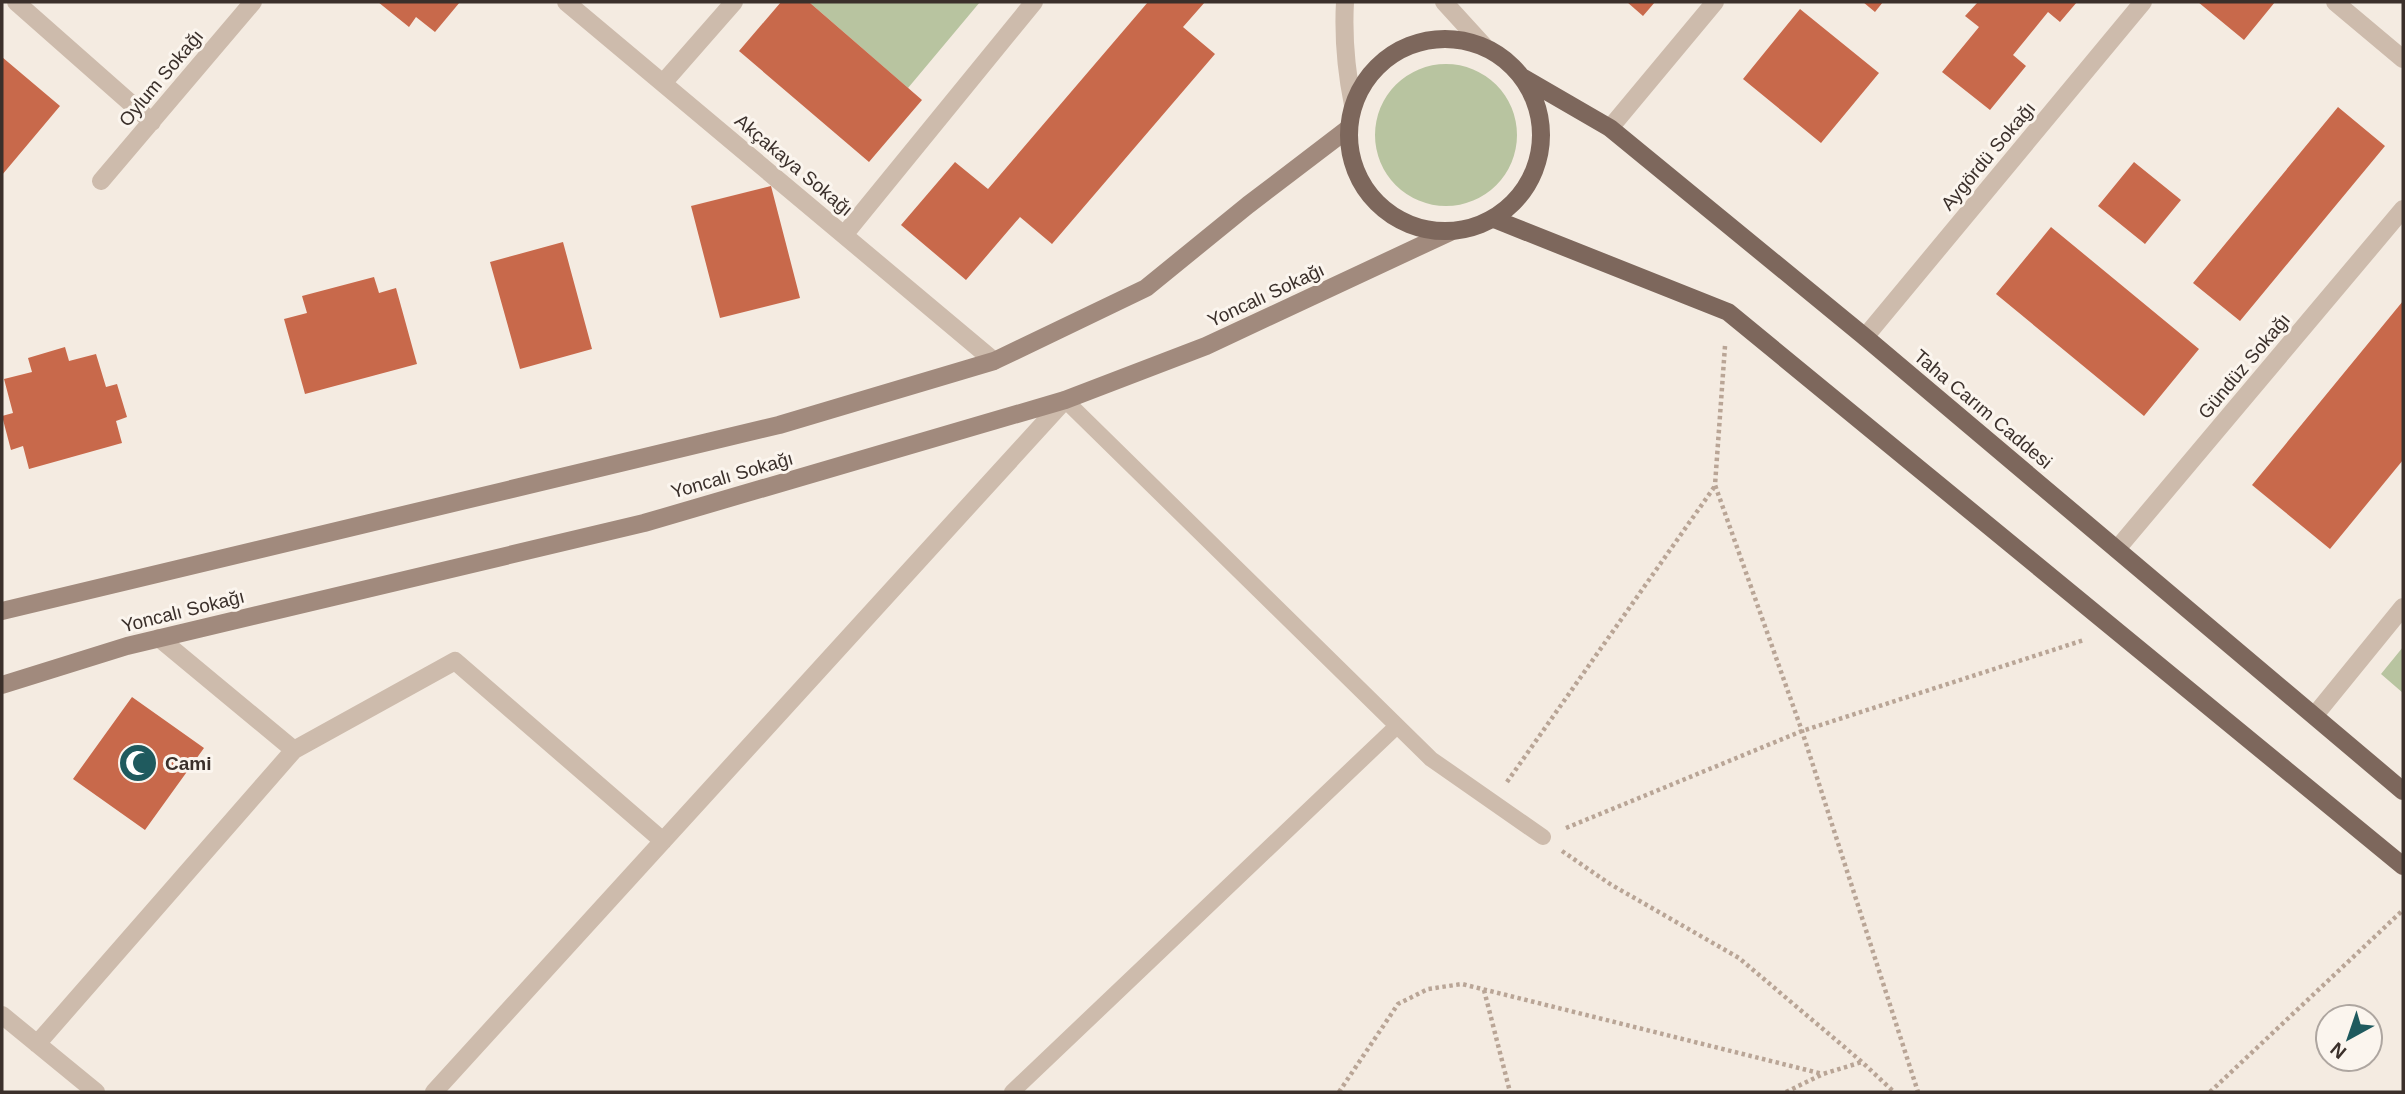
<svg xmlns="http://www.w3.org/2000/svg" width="2405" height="1094" font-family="Arial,sans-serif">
<rect width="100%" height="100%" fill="#f4ebe1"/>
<path fill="#b8c4a0" d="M809,2H980L908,88Z
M1375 135a71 71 0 1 1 142 0a71 71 0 1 1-142 0Z
M2403,647V693L2381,674Z"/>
<path fill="#c8694b" d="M378,2H460L435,32L416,17L409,27Z
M781,2H809L922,100L869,162L739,51Z
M1148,2H1205L1183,27L1215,54L1052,244L1020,217L966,280L901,225L955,162L988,189Z
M1627,2H1655L1643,16Z
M1863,2H1883L1875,12Z
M1978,2H2077L2060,22L2048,12L2013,55L2026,66L1990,110L1942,72L1979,27L1965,16Z
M2198,2H2275L2244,40Z
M1800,9L1879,73L1821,143L1743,79Z
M2,57L60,106L2,175Z
M2338,107L2385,146L2240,321L2193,283Z
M2134,162L2181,200L2145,244L2098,206Z
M771,186L800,298L720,318L691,206Z
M2051,227L2199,349L2144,416L1996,294Z
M563,242L592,349L520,369L490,262Z
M374,277L379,293L396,288L417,364L305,394L284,319L307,313L302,296Z
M2403,301V460L2330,549L2252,485Z
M65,347L69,361L96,354L106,387L117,384L127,417L116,421L122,443L29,469L23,446L11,450L2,416L13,413L4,379L32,372L28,358Z
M132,697L204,748L145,830L73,779Z"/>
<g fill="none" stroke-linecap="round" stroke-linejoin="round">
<path stroke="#b9a596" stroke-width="4.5" stroke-dasharray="3.5 3.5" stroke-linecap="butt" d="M1725,346L1715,485L1802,731L1918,1092
M1507,782L1715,486
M1566,828L1802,731L2084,640
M1562,851L1610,884L1739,958L1862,1062L1894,1092
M1484,990L1510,1092
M1339,1092L1398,1004L1428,989L1462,984L1823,1074
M1786,1092L1823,1074L1862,1062
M2210,1092L2403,910"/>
<path stroke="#cdbbac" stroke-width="16" d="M1065,400L1431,759L1543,837
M1012,1092L1397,726"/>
<path stroke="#cdbbac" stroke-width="18" d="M16,2L152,122
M566,2L994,361
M1345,2C1343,38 1346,70 1353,105
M1444,2L1486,48
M2335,2L2403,59
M663,83L734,2
M1610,128L1715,2
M101,181L253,2
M844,235L1034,2
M1865,337L2143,2
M2117,549L2403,209
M2315,715L2403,607
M294,750L455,661L663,841
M2,1015L96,1092
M37,1044L294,750L159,638
M434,1092L1065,400"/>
<path stroke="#a18a7d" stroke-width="18" d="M2,611L779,425L994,361L1146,288L1248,205L1349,128
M2,685L127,646L644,523L1065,400L1206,346L1450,232"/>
<path stroke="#7d675c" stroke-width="18" d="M1349 135a96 96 0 1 1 192 0a96 96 0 1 1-192 0Z
M1522,77L1610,128L1865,337L2403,791
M1494,219L1728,312L2403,866"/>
</g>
<defs>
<symbol id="mosque-disc" viewBox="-11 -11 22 22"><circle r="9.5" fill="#1f5a5e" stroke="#fbf5ee"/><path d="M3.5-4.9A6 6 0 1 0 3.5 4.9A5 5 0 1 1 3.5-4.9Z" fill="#fff"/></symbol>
</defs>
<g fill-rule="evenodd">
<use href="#mosque-disc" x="116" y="741" width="44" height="44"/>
</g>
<g text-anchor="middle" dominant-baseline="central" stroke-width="6" stroke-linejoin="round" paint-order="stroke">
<g font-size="19" fill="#3b302b" stroke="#fbf5ee">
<text transform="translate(161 78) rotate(-50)">Oylum Sokağı</text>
<text transform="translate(1988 156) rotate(-50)">Aygördü Sokağı</text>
<text transform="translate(794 165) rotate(40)">Akçakaya Sokağı</text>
<text transform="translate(1266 295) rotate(-25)">Yoncalı Sokağı</text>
<text transform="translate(2244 366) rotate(-50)">Gündüz Sokağı</text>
<text transform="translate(1983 409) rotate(40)">Taha Carım Caddesi</text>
<text transform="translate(732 475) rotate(-16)">Yoncalı Sokağı</text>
<text transform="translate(183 611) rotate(-14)">Yoncalı Sokağı</text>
</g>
<g font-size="19" font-weight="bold" fill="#3b302b" stroke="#fbf5ee" text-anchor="start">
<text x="165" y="763">Cami</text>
</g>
</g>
<rect width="2405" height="1094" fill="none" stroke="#3b302b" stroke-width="7"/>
<g transform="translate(2349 1038) rotate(220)"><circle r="33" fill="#fbf5ee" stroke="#aea6a0" stroke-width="2"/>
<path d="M0-5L12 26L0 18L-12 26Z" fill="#1f5a5e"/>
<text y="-10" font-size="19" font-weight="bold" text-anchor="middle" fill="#3b302b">N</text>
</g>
</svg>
